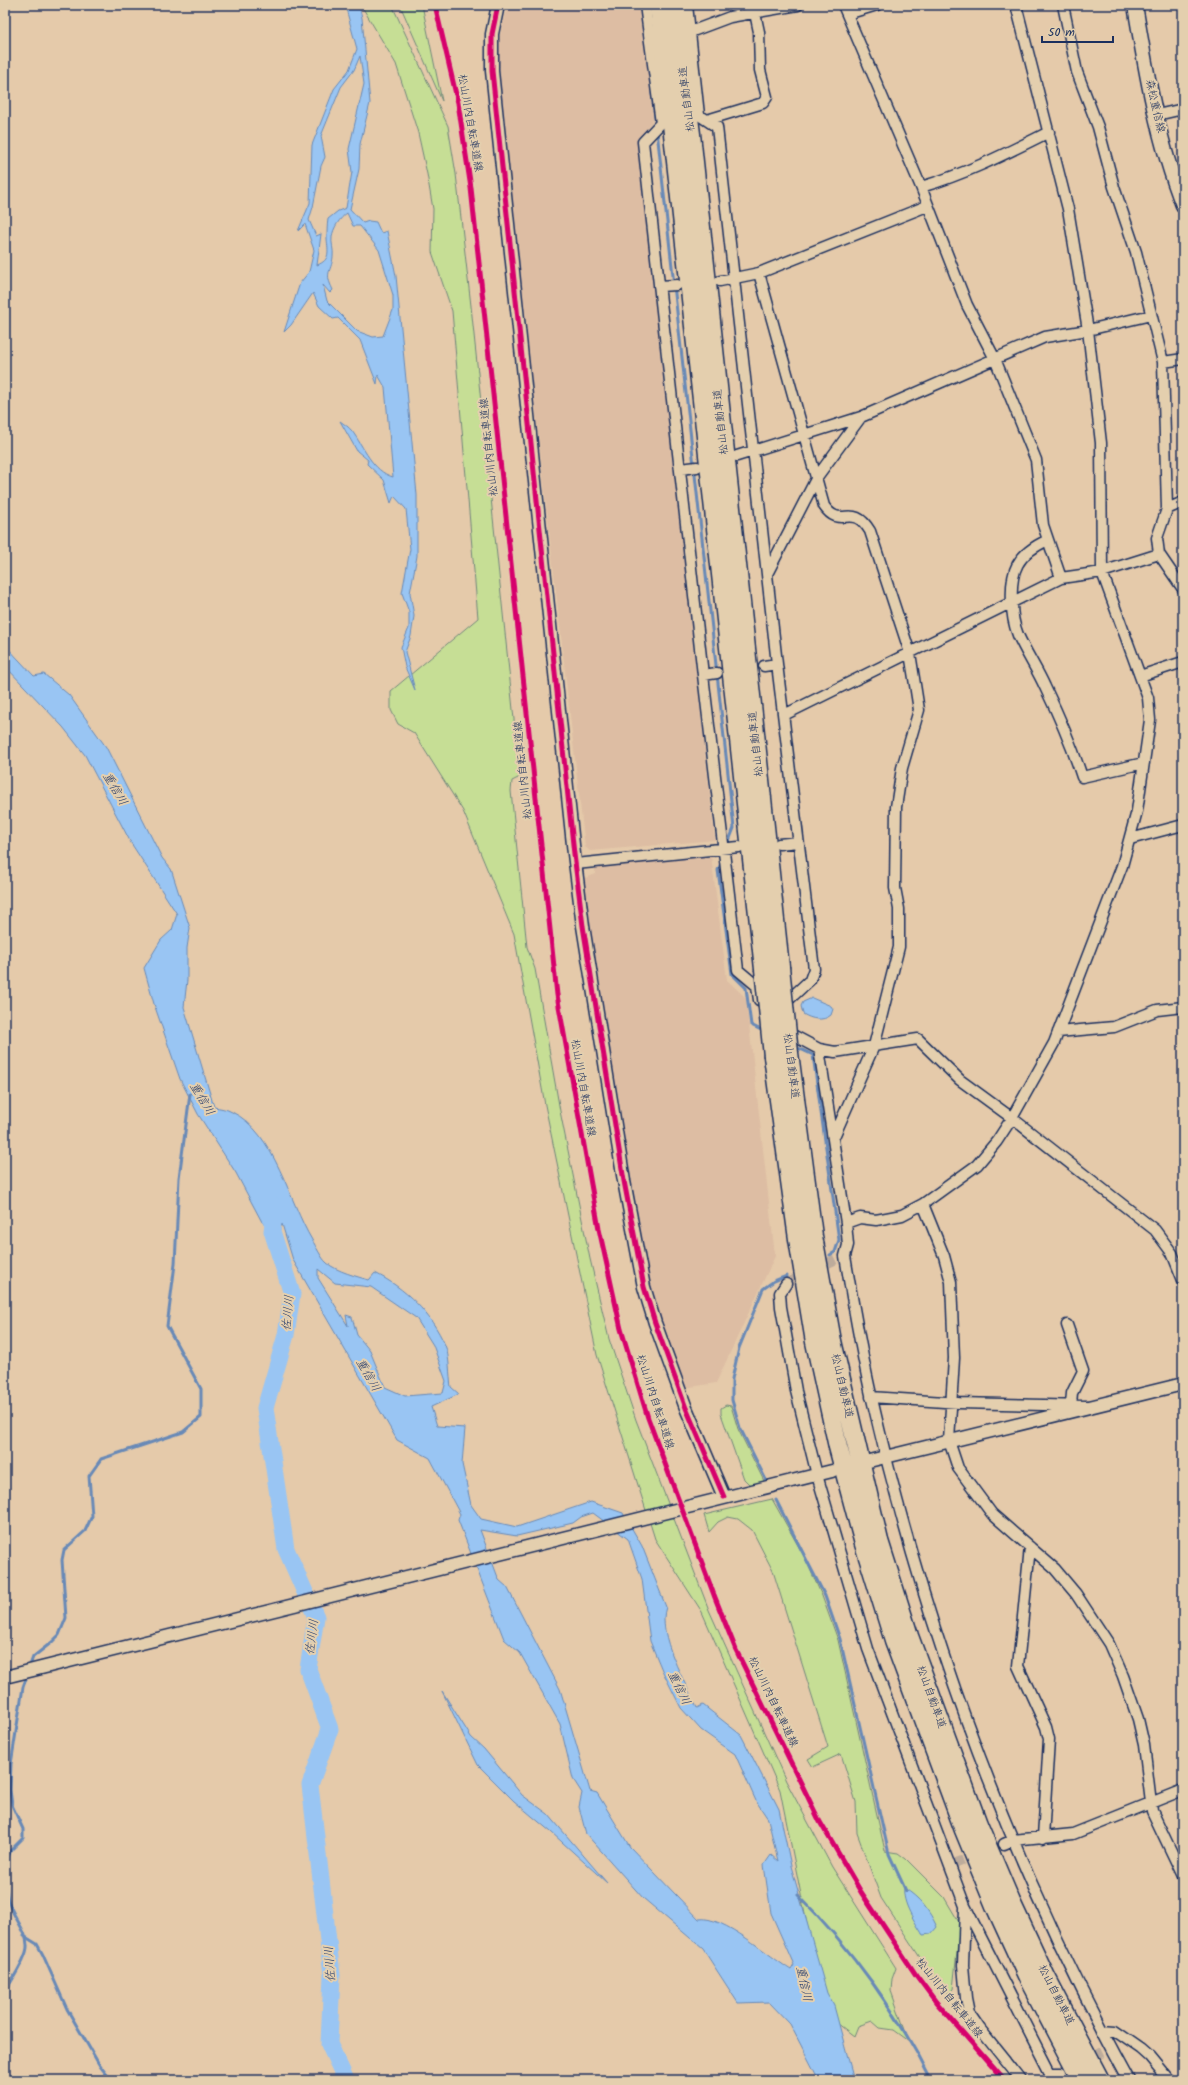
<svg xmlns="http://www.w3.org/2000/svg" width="1188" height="2085" font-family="Kalam,'Klee One',sans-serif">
<rect width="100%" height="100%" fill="#e5caaa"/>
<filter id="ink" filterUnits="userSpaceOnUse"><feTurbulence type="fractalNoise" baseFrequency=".025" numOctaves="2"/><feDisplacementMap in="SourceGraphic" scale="8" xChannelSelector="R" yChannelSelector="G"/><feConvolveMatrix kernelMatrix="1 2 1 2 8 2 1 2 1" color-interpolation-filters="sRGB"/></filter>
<g filter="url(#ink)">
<path fill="#ddbda3" d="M507,5H639L654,119L637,140L715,840L590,851L585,847L502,117L498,43Z
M711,856L727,980L746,998L775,1256L716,1383L684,1388L663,1330L649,1283L600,1005L583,879L595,874V868Z"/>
<path fill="#c6de95" stroke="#70867a" d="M361,5H392L448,126L456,174L471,306L520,777L512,781L511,791L527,947L535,969L560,1111L590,1259L609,1339L636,1420L709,1610L786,1781L832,1867L896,1968L892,1979L891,1991L909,2041L894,2030L880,2028L872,2021L858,2026L854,2036L825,2014L780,1790L702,1612L655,1539L597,1355L545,1105L514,934L463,811L414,733L398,724L391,710V691L478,618L452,311L432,252L433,209L427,174L418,133L396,64Z
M400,5H422L442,101Z
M726,1405L731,1406L738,1429L765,1483L751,1486L744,1479L721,1414V1408Z
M772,1499L805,1558L822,1596L838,1640L885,1851L898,1853L906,1859L944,1897L960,1924L953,1989L949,1993L942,1991L881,1898L857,1833L856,1802L841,1754L813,1767L808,1759L828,1747L773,1571L752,1530L738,1519L728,1517L718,1522L709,1532L704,1515Z"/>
<path fill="#99c5f3" stroke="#6789b7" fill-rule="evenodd" d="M345,5H359L362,18L370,103L360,144L359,169L350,209L363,223L369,221L376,222L381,233L387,231L396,276L417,495V556L410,593L414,616L411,636L405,652L415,690L405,667L401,647L409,628V612L402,593L410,549L406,509L394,496L391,503L384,480L367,464L368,460L357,451L340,421C344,424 349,427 352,431C364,447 372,471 393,477L385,387L378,375L377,384L360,340L338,318L333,319L319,306L313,293L291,325L284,332L300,283L309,272L314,250L305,224L298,231L310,203L312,145L334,89L349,70L357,49ZM360,56L364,84L349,149L352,172L346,208L338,211L328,219C327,226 327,232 327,239C328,251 331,260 317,265L321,234L316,236L309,220L313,207L321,166L325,157L321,136L341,87L354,70ZM347,213L353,226H360L379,250L393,295V310L383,336L373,337L357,331L327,301L323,285L330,293L333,290C324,272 331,273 333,257C334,250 331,243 332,237C333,228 340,218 347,213Z
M5,645L34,676L44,674L69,695L106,747L162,858L171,869L190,928L187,948V980L184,1007L214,1107C220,1108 227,1109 232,1112C275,1132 289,1202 312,1240C316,1246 321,1258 327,1263C336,1271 358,1277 369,1280L375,1273C405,1288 431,1313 445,1345C450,1357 449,1374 451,1387L459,1394L431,1407L437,1426L465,1428L462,1464L471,1505L481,1519L517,1527L591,1502L623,1513L642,1546L666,1607C656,1634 686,1684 697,1708L703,1705L741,1735L779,1809L791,1866L827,1993L834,2006L854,2080H819L790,2024L769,2002L738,2003L703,1949L643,1898L586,1834L579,1807L582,1793L573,1779L560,1724L520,1653L504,1639L458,1520L460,1514L430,1458L397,1440L293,1260L282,1224L278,1234L262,1222L236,1173L198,1114L180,1079L154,1004L144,968L161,940L172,930L177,914L131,843L85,755L63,727L5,666ZM318,1269L335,1283L371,1287L416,1318L433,1345L446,1381L443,1393L405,1396L385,1387L370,1351L357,1335L352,1317L346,1315L348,1326L318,1278ZM593,1513L628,1539L642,1579L650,1641L662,1670L681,1708L701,1730L735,1754L756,1801L768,1819L778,1861L771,1855L764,1865L771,1913L794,1965L791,1970C770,1957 723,1915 699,1919L630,1847L597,1793L590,1791L560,1689L507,1587L499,1580L480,1530L517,1536L573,1523L581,1517Z
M812,998L831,1006L833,1009L831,1015C823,1022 811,1019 803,1014L801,1006L803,1002Z
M442,1691L471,1737L484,1749L522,1795L548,1814L607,1883L551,1832L514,1801L478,1765Z
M904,1888C920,1898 929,1910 937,1927L931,1934L923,1935C915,1922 902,1903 904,1888Z"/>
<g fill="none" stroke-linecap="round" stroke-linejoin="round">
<path stroke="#6789b7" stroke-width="3" d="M652,93L656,125
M657,131L734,828L727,846
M722,861L718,870L732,974L746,988L751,1025L763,1031
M794,1046L813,1055L839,1240L835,1252L830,1255
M767,1482L740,1428L732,1400V1379L739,1348L763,1289L774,1281L787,1276
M776,1500L825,1596L840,1639L889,1854L906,1891
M29,1668L33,1657L52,1642L59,1635L66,1618L62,1560L64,1550L85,1531L92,1516L89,1476L101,1459L183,1432L201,1417V1389L167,1326L175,1264L179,1178L190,1094
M5,1863L11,1850L23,1838V1829L12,1805L10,1790L11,1764L23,1687L27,1676
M5,1879C7,1887 6,1896 9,1903C13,1917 28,1932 27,1947C27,1958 11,1981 5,1992
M798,1895C851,1948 898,2013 931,2080
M24,1936L37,1944L43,1955L67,2009L100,2066L111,2080"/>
<path stroke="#99c5f3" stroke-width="17" d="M275,1206L272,1231L292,1294L286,1335L265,1408L286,1549L316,1617L308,1669L330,1729L310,1785L332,1975L329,2044L346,2080"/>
<path stroke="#bdab9b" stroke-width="10" stroke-dasharray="10 5" stroke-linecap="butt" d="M786,1284L836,1259
M954,1864L1004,1844
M1085,2061L1103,2052"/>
<defs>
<path id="minor" d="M645,5L661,123L643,142L703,675L717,673
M687,5L699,115L717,127L777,664L814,969L810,980L783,1005
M843,5L921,187L967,305L995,359L1036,460L1043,525L1061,578
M1063,5L1077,72L1098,127L1114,187L1136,252L1163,362L1167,509L1157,538L1159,554L1183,589
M847,14L877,5
M690,32L730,17L798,5
M1157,115L1183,109
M707,120L763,103L767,97L760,70L759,32L755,13
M921,187C966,174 1007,153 1049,132
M759,273L824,506C841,531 852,501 870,531L910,653L919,710L902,768L896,807L895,888L899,909V947L874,1046L833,1139
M720,281L759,273L927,206
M659,286L677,285
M1163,362L1183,359
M737,456L861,417
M680,469L697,467
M1167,509L1183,502
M1048,540C1017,554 1010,570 1012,603C1012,614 1014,625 1018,635C1026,653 1037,669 1045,687C1059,716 1072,746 1082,777L1144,763
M768,572L817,477L861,417L1045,337L1088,330L1151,315
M764,666L777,664
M703,675L738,970L757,986L759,1000
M1140,676L1183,662
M784,715L1061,578L1102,572L1159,554
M1130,839L1183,825
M779,844L798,842
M576,864L739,847
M785,1031L819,1049L846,1223L848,1245L845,1256C853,1304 861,1352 872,1399C926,1635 1012,1867 1129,2080
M1058,1032L1114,1027L1157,1010L1183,1007
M819,1049L835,1052L918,1039L960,1080L1012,1118L1155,1230L1172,1253L1183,1280
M923,1204L944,1256L951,1282L954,1358L949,1441L958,1468L992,1514L1055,1569L1076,1594L1109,1644L1123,1676L1138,1719L1144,1745L1152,1811L1183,1876
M846,1223L860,1218L876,1220L902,1215L923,1204L977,1165L997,1141L1012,1118L1054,1043L1122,866L1137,811L1150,720L1148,698L1102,572L1101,443L1088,330L1068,209L1016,5
M786,1284L780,1293L781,1307L796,1391L817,1475L868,1649L965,1906L1050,2073H1061
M1067,1325L1083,1371L1072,1393L1071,1405
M871,1397L959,1403L1087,1406
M1030,1547L1018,1666L1046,1727L1049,1739L1043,1838
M1004,1844L1013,1840L1073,1834L1183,1790
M965,1908L963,1965L966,1998L969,2013L980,2029L1021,2080
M1102,2030L1115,2031L1141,2049L1150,2057L1169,2080"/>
<path id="tertiary" d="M498,5L492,34V71L574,854L583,926L624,1181L644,1287L655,1323L686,1408L724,1497
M869,1461L1183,1384
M5,1677L832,1471"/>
<path id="secondary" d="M1135,5C1146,72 1158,142 1183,205"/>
<path id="motorway" d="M659,5L764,969
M675,5L691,134L780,967
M789,1053L813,1236L832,1341L879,1541L909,1636L978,1824L1011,1902L1046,1977L1100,2080
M773,1056L798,1239L815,1342L838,1447L864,1544L894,1641L964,1830L996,1908L1030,1982L1081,2080"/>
</defs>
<use href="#minor" stroke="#1b2f5e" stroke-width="13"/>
<use href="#tertiary" stroke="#1b2f5e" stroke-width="15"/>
<use href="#secondary" stroke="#1b2f5e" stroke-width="17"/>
<use href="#motorway" stroke="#1b2f5e" stroke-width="21"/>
<use href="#minor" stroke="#e4cfae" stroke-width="10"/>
<use href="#tertiary" stroke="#e4cfae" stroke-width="12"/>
<use href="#secondary" stroke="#e4cfae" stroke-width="14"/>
<use href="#motorway" stroke="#e4cfae" stroke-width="18"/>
<defs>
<path id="motorway-bridge" d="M780,967L789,1053
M764,969L773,1056"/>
</defs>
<use href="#motorway-bridge" stroke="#1b2f5e" stroke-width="21" stroke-linecap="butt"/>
<use href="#motorway-bridge" stroke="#e4cfae" stroke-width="18"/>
<defs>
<path id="cycleway" d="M435,5L458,103L471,188L557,995L599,1229L621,1329L648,1418L714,1595L736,1650L820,1822L861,1892L916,1975L936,2002L1004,2080
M498,5L492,34V71L574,854L583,926L624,1181L644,1287L655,1323L686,1408L724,1497"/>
</defs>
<use href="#cycleway" stroke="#e4cfae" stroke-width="8"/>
<use href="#cycleway" stroke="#d6006c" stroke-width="5"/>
</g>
</g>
<g text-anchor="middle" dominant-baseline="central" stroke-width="4" stroke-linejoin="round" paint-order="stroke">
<g font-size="11" fill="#1b2f5e" stroke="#e4cfae">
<text transform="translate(687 99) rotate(-97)">松山自動車道</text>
<text transform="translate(1155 106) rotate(77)">森松重信線</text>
<text transform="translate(470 123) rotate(80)">松山川内自転車道線</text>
<text transform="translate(721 422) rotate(-96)">松山自動車道</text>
<text transform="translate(489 447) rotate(-96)">松山川内自転車道線</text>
<text transform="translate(756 744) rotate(-96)">松山自動車道</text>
<text transform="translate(523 770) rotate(-96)">松山川内自転車道線</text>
<text transform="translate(791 1066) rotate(83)">松山自動車道</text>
<text transform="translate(583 1088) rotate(80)">松山川内自転車道線</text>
<text transform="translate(842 1386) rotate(77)">松山自動車道</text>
<text transform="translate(655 1402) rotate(72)">松山川内自転車道線</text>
<text transform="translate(931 1697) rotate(70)">松山自動車道</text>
<text transform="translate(773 1702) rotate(64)">松山川内自転車道線</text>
<text transform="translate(1056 1995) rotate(63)">松山自動車道</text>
<text transform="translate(949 1998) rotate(51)">松山川内自転車道線</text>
</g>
<g font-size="12" font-style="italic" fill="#283e6d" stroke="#e4cfae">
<text transform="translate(115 789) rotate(59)">重信川</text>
<text transform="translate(202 1099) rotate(59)">重信川</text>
<text transform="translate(288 1313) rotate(-85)">佐川川</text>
<text transform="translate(368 1375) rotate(60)">重信川</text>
<text transform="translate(312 1637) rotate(-83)">佐川川</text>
<text transform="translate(679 1688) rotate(64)">重信川</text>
<text transform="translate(330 1964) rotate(-94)">佐川川</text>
<text transform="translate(804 1984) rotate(78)">重信川</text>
</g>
</g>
<rect width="1188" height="2085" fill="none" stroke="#e4cfae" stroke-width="20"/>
<rect x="10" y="10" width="1168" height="2065" fill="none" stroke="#1b2f5e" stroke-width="1.5" filter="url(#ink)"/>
<path d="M1042 36v6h71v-6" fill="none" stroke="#1b2f5e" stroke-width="2"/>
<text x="1048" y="36" font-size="12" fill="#1b2f5e" stroke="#e4cfae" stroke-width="3" paint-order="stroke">50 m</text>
</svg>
